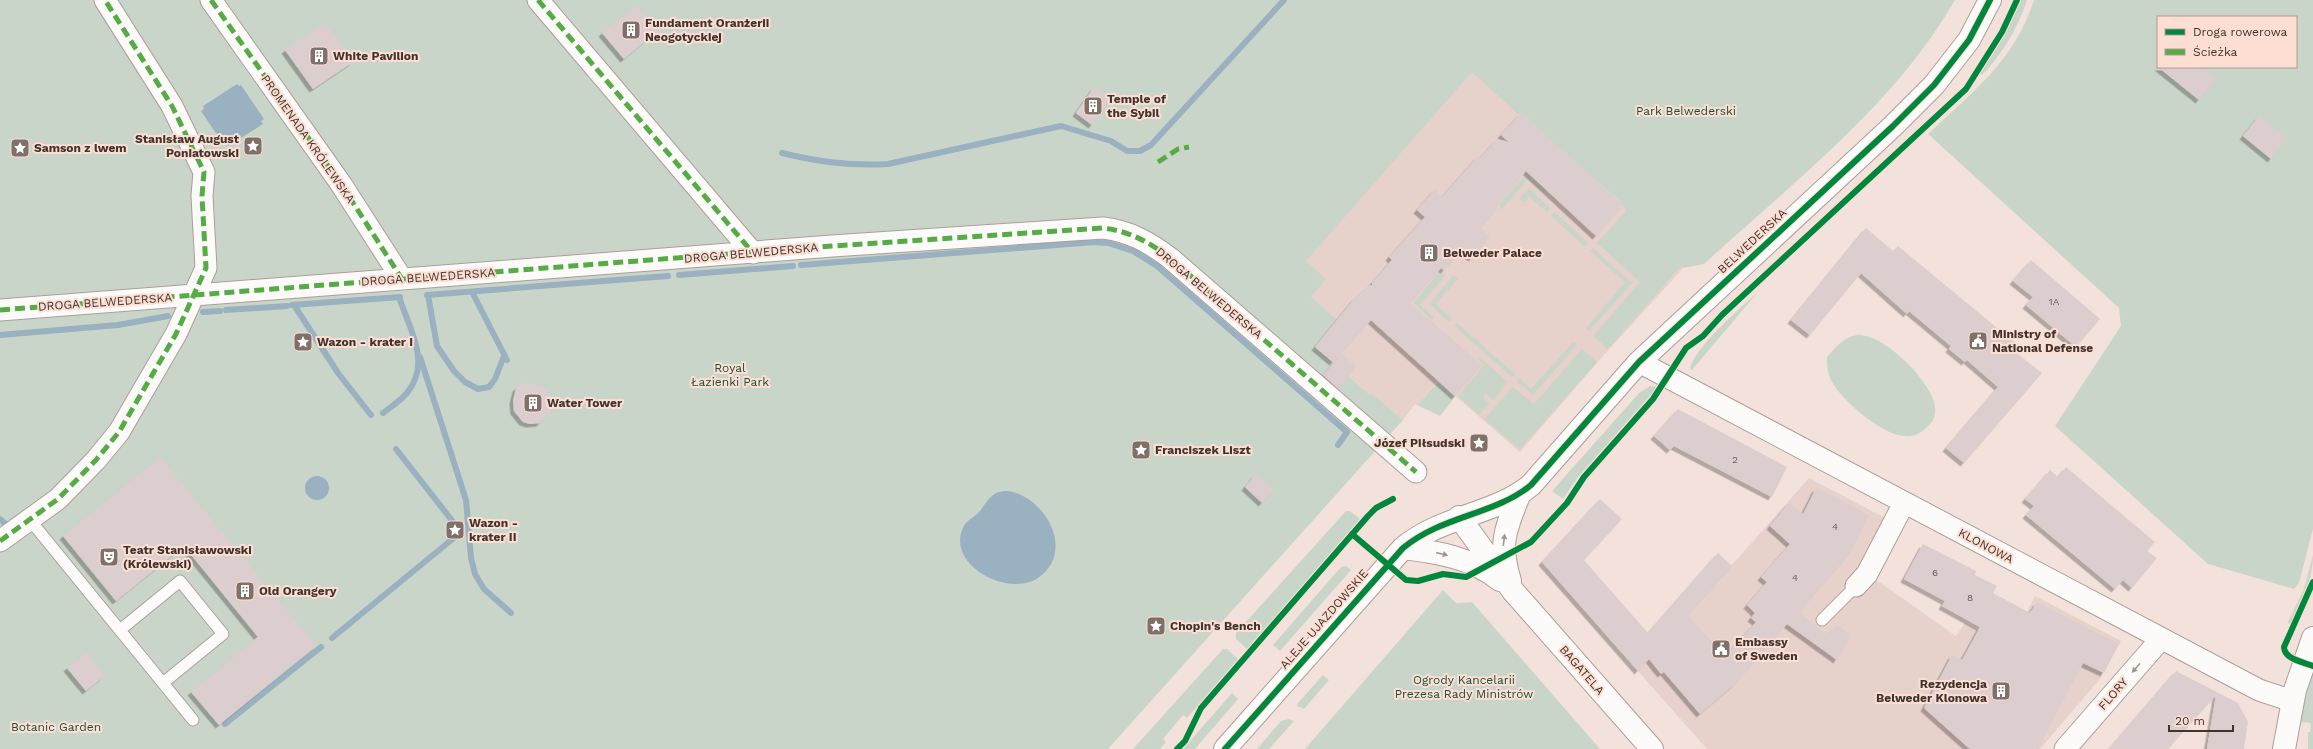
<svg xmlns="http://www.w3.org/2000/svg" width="2313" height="749" font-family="'Work Sans',sans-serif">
<defs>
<filter id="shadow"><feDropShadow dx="-3.5" dy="3.5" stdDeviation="0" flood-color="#0004"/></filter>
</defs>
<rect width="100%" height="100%" fill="#f3e2dc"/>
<path fill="#e6d1cb" d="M1448,13L1685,266L1603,356L1520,452L1438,381L1417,405L1415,404L1403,420L1372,393L1370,395L1315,346L1320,305L1303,290L1269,223Z
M1809,478L1902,527L1875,579L1956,636L1965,623L2005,644L2018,629L2035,596L2121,641L2099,680L2040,749H1707L1638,671Z"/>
<path fill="#cad5c9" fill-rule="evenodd" d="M0,0H1955C1894,106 1793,182 1704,264L1683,268V264L1608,349L1593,336L1640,282L1597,243L1626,211L1619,200L1538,130C1535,123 1527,118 1521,113L1518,114L1472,72L1306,261L1326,279L1311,297L1338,321L1315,347L1370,395L1372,393L1403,420L1108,749H0Z
M2020,0H2027C2018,28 2003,53 1983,74L1979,75L2004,34Z
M2034,0H2313V529L2299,583L2294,589L2208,564L2055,426L2121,326L2119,308L1928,134C1972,93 2015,60 2034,0ZM2158,17H2296V67H2158Z
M1527,173L1546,191L1544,193L1528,179L1502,209L1498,205Z
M1529,188L1550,208L1547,212L1529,197L1524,203L1519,199Z
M1555,212L1588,243L1585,247L1551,216Z
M1593,248L1632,283L1589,331L1586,328L1625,282L1590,251Z
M1441,270L1446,275L1420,305L1434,317L1432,320L1413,303Z
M1454,275L1458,279L1436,304L1452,319L1449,322L1429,304Z
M1758,292L1692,370L1690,369C1694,348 1739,309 1758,292Z
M1457,323L1515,374L1512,377L1454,326Z
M1858,335C1878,335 1901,356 1914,370C1926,385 1947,410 1927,427C1921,433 1914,437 1905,436C1883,436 1835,396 1829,375C1827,370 1827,363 1827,357C1837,346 1843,337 1858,335Z
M1573,342L1577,345L1533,395L1517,382L1520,378L1531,389Z
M1582,349L1597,362L1520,449L1484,419L1513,387L1534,404Z
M1479,357L1508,382L1493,400L1486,394L1483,398L1489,404L1479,415L1458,396L1484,365L1477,359Z
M1438,382L1455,397L1440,416L1417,405Z
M1650,386L1658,387L1578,477L1563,499L1552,491L1639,393Z
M1346,511H1350L1360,519L1247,649L1236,639V633Z
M2313,555C2313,581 2301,602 2290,626L2288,622L2304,589Z
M1346,566L1351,570L1280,651L1273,645L1341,567Z
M1443,590L1456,603L1472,602L1600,749H1305Z
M1223,649H1227L1238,659L1187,718L1183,715L1163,739L1166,742L1160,749H1133Z
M2313,671V749H2308V732H2310L2311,723L2299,722Z
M1323,675L1329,680L1304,709L1297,706L1298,703Z
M1232,693L1238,699L1195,749H1183Z
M1289,719L1294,721L1269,749H1257L1281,721Z"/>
<path fill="#99b1c0" d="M237,84L239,86L241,85L264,119L261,121L263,124L228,146L226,144L224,145L201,111L204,109L203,106Z
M305 488a12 12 0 1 1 24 0a12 12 0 1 1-24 0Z
M1008,491C1046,497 1076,552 1038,578C1007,598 946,564 963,528C966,520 975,517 980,511C989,499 992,491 1008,491Z"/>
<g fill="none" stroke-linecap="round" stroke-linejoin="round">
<path stroke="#99b1c0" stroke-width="6" d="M782,153C817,162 853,166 888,164L1061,126L1111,141L1127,151H1140L1151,145L1284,0
M801,265L1094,242L1108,243L1133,251L1157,266L1347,432L1338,445
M679,275L793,266
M472,292L507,360
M427,295L668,276
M428,295L437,346L454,371L465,382L478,389L489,387L495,379L504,356
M292,305L400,297
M294,305L338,373L371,415
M226,310L287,306
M203,312L220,311
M0,335L118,325L168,316
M420,357L466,500L471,558L475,574L484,589L511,613
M383,413C391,407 400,401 407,393C432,363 409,328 399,297
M0,519L8,526
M332,638L461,532L396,449
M225,724L321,647"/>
</g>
<path fill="#dccecf" filter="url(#shadow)" d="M636,6L657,31L624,59L602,33Z
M325,23L353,62L313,89L285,50Z
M2158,67H2203L2217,78L2199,100Z
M1094,87L1111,100L1092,125L1076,113Z
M1521,113L1623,205L1596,236L1526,171L1496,205L1498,208L1481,228L1490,237L1485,243L1472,258L1462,250L1444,270L1441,268L1410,303L1482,365L1455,396L1371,320L1333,362L1315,347L1354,299L1368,286L1372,285V283L1392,260L1389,257L1425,217L1417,210L1435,189L1442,197L1478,156L1480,158L1497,139L1509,142L1501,135Z
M2259,116L2287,139L2271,159L2243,136Z
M1866,228L1893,251L1898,246L2019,346L2014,351L2042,373L1964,463L1946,448L1998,387L1967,360L1965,362L1949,349L1951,346L1909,311L1907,314L1861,273L1810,335L1791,320Z
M2031,260L2100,319L2076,347L2026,305L2033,297L2013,281Z
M1342,354L1356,366L1338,389L1323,375Z
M523,383L544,387L552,397L551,411L540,423L530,424L523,422L514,411L513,401L516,388Z
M1678,409L1787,467L1772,497L1674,446L1670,450L1654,436Z
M160,457L316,646L219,725L191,692L258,637L184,546L116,601L63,536Z
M2066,467L2155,542L2147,551L2157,558L2132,588L2123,580L2115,589L2026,515L2034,506L2025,499L2040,482L2050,470L2058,477Z
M1256,474L1274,490L1262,503L1245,487Z
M1816,488L1869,515L1850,553L1799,612L1826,634L1837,625L1851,635L1837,660L1787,624L1736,683L1700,714L1664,672L1661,674L1649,659L1638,671L1542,562L1600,499L1622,519L1584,560L1648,633L1718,553L1732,566L1688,615L1725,657L1756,622L1751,618L1755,613L1747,605L1767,582L1761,577L1790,544L1770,526L1789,503L1803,514Z
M1923,544L1976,571L1975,575L1997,586L1993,593L2030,613L2037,602L2119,644L2104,673L2083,663L2038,749H1970L1924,708L1952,655L1962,660L1980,627L1942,606L1945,601L1904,579Z
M86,652L104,676L86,691L67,668Z
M2176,671L2238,703L2248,722L2244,749H2207L2216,695L2168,749H2109Z"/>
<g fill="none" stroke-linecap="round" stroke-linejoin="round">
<defs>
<path id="lane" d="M30,520L193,720
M1822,620L1856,586
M120,630L180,581L223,634L163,683"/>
<path id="street" d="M211,0L341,184L402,279
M538,0L753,253
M0,310L832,246L1103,228C1129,231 1149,242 1170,258L1416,472
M1639,362L2259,690L2292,701
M0,541L58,499L96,460L119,432L176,334L206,268L202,196L204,172L172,106L105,0
M1856,586L1867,574L1904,503
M2065,749L2161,639"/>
<path id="secondary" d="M1459,517L1513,591L1652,749
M1403,548C1438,552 1472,558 1500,580
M1510,581C1498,542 1506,528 1520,493
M1225,749L1403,548C1443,515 1495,515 1531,485L1639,362L1893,126L1934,85L1969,40L1990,0
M2284,749L2295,690L2313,638"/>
</defs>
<use href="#lane" stroke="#ac9e99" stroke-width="13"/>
<use href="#street" stroke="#ac9e99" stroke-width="23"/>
<use href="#secondary" stroke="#ac9e99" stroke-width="24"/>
<use href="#lane" stroke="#fdfbfa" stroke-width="11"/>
<use href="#street" stroke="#fdfbfa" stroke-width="21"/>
<use href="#secondary" stroke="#fdfbfa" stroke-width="22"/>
<path stroke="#56ac44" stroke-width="5" stroke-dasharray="10 5" stroke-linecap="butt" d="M211,0L341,184L402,279
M538,0L753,253
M1158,162L1178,149L1189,147
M0,310L832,246L1103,228C1129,231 1149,242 1170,258L1416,472
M0,541L58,499L96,460L119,432L176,334L206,268L202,196L204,172L172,106L105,0"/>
<defs>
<path id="cycleway" d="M1352,534L1406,580L1418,581L1443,574L1466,577L1531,542L1567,503L1584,477L1653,399L1686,348L1703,336L1722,315L1966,89L2002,32L2017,0
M2313,582L2284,647C2284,659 2303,662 2313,666
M1177,749L1185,741L1201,708L1368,516L1376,508L1393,499
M1225,749L1403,548C1443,515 1495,515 1531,485L1639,362L1893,126L1934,85L1969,40L1990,0"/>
</defs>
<use href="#cycleway" stroke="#fcded3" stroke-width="8"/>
<use href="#cycleway" stroke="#00873e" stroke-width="6"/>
</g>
<defs><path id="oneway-solid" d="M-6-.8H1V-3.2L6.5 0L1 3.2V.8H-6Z"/></defs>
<g fill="#9f9794">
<use href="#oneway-solid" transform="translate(1504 540) rotate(-83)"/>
<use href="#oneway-solid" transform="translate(1442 554) rotate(13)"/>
<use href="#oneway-solid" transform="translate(2136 668) rotate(131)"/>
</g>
<defs>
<symbol id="building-square" viewBox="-11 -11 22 22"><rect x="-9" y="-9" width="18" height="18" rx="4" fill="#7f706a" stroke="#fcded3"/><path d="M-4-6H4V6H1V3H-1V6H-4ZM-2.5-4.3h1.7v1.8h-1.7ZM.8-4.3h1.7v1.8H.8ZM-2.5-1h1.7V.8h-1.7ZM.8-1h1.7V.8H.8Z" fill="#fff"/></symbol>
<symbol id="sight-square" viewBox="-11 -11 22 22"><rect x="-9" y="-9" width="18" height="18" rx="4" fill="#7f706a" stroke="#fcded3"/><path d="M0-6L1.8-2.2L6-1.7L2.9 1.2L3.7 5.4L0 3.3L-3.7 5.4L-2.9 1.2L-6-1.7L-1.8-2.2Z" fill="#fff"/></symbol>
<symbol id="civic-square" viewBox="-11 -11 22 22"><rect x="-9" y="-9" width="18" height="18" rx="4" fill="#7f706a" stroke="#fcded3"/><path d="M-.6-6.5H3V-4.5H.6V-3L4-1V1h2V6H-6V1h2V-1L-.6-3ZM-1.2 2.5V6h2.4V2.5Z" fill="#fff"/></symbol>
<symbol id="theatre-square" viewBox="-11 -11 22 22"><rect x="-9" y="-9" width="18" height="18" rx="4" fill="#7f706a" stroke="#fcded3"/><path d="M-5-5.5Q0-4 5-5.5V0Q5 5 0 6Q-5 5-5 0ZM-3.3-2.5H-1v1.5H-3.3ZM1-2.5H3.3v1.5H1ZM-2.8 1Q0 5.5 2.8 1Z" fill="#fff"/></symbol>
</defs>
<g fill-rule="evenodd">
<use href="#building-square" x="620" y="19" width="22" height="22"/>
<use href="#building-square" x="308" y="45" width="22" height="22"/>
<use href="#building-square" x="1082" y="95" width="22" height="22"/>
<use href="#sight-square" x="242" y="135" width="22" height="22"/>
<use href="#sight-square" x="9" y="137" width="22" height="22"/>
<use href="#building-square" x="1418" y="242" width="22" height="22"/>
<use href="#civic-square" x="1967" y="330" width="22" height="22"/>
<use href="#sight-square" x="292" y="331" width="22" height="22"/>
<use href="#building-square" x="522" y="392" width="22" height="22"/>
<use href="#sight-square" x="1468" y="432" width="22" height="22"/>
<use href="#sight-square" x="1130" y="439" width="22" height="22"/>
<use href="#sight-square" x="444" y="519" width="22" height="22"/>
<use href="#theatre-square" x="98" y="546" width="22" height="22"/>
<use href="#building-square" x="234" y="580" width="22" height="22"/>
<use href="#sight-square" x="1145" y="615" width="22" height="22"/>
<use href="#civic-square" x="1710" y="638" width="22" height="22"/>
<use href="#building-square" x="1990" y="680" width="22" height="22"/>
</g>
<g text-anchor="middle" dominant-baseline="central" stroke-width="4" stroke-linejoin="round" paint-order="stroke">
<g font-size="10" fill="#6a5c58">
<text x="2054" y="301">1A</text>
<text x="1735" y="459">2</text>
<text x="1835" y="526">4</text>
<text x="1935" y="572">6</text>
<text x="1795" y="577">4</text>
<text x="1970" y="597">8</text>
</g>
<g font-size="12" font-weight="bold" fill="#41332d" stroke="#fcded3" text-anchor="start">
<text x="645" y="23">Fundament Oranżerii<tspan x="645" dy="14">Neogotyckiej</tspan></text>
<text x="333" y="56">White Pavilion</text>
<text x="1107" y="99">Temple of<tspan x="1107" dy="14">the Sybil</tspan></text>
<text x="239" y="139" text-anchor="end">Stanisław August<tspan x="239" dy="14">Poniatowski</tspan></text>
<text x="34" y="148">Samson z lwem</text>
<text x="1443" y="253">Belweder Palace</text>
<text x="1992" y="334">Ministry of<tspan x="1992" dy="14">National Defense</tspan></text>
<text x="317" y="342">Wazon - krater I</text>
<text x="547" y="403">Water Tower</text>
<text x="1465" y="443" text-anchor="end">Józef Piłsudski</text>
<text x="1155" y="450">Franciszek Liszt</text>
<text x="469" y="523">Wazon -<tspan x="469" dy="14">krater II</tspan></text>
<text x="123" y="550">Teatr Stanisławowski<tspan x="123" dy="14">(Królewski)</tspan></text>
<text x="259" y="591">Old Orangery</text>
<text x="1170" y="626">Chopin's Bench</text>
<text x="1735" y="642">Embassy<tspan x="1735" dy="14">of Sweden</tspan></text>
<text x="1987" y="684" text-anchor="end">Rezydencja<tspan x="1987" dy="14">Belweder Klonowa</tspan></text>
</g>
<g font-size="12" fill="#18503a" stroke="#fcded3">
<text x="1686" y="111">Park Belwederski</text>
<text x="730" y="368">Royal<tspan x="730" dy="14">Łazienki Park</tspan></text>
<text x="1464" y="680">Ogrody Kancelarii<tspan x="1464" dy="14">Prezesa Rady Ministrów</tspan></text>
<text x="56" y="727">Botanic Garden</text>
</g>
<g font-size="12" fill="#41332d" stroke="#fcded3">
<text transform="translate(308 139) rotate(55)">PROMENADA KRÓLEWSKA</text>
<text transform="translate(1752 241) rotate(-43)">BELWEDERSKA</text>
<text transform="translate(751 253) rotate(-5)">DROGA BELWEDERSKA</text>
<text transform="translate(428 277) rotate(-4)">DROGA BELWEDERSKA</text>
<text transform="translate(1209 293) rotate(40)">DROGA BELWEDERSKA</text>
<text transform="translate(105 302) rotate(-4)">DROGA BELWEDERSKA</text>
<text transform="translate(1986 546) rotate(28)">KLONOWA</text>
<text transform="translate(1324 619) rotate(-49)">ALEJE UJAZDOWSKIE</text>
<text transform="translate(1582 670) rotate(49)">BAGATELA</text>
<text transform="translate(2113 694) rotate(-49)">FLORY</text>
</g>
</g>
<rect x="2157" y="16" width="140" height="52" fill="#fcded3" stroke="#b19a91"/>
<rect x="2165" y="29" width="20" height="6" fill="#00873e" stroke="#b19a91"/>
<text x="2193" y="36" font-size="12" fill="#41332d">Droga rowerowa</text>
<rect x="2165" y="49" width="20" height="6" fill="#56ac44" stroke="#b19a91"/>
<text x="2193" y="56" font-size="12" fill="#41332d">Ścieżka</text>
<path d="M2169 725v6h64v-6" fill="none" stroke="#41332d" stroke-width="2"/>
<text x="2175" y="725" font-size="12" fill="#41332d" stroke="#fcded3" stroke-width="3" paint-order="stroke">20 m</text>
</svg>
